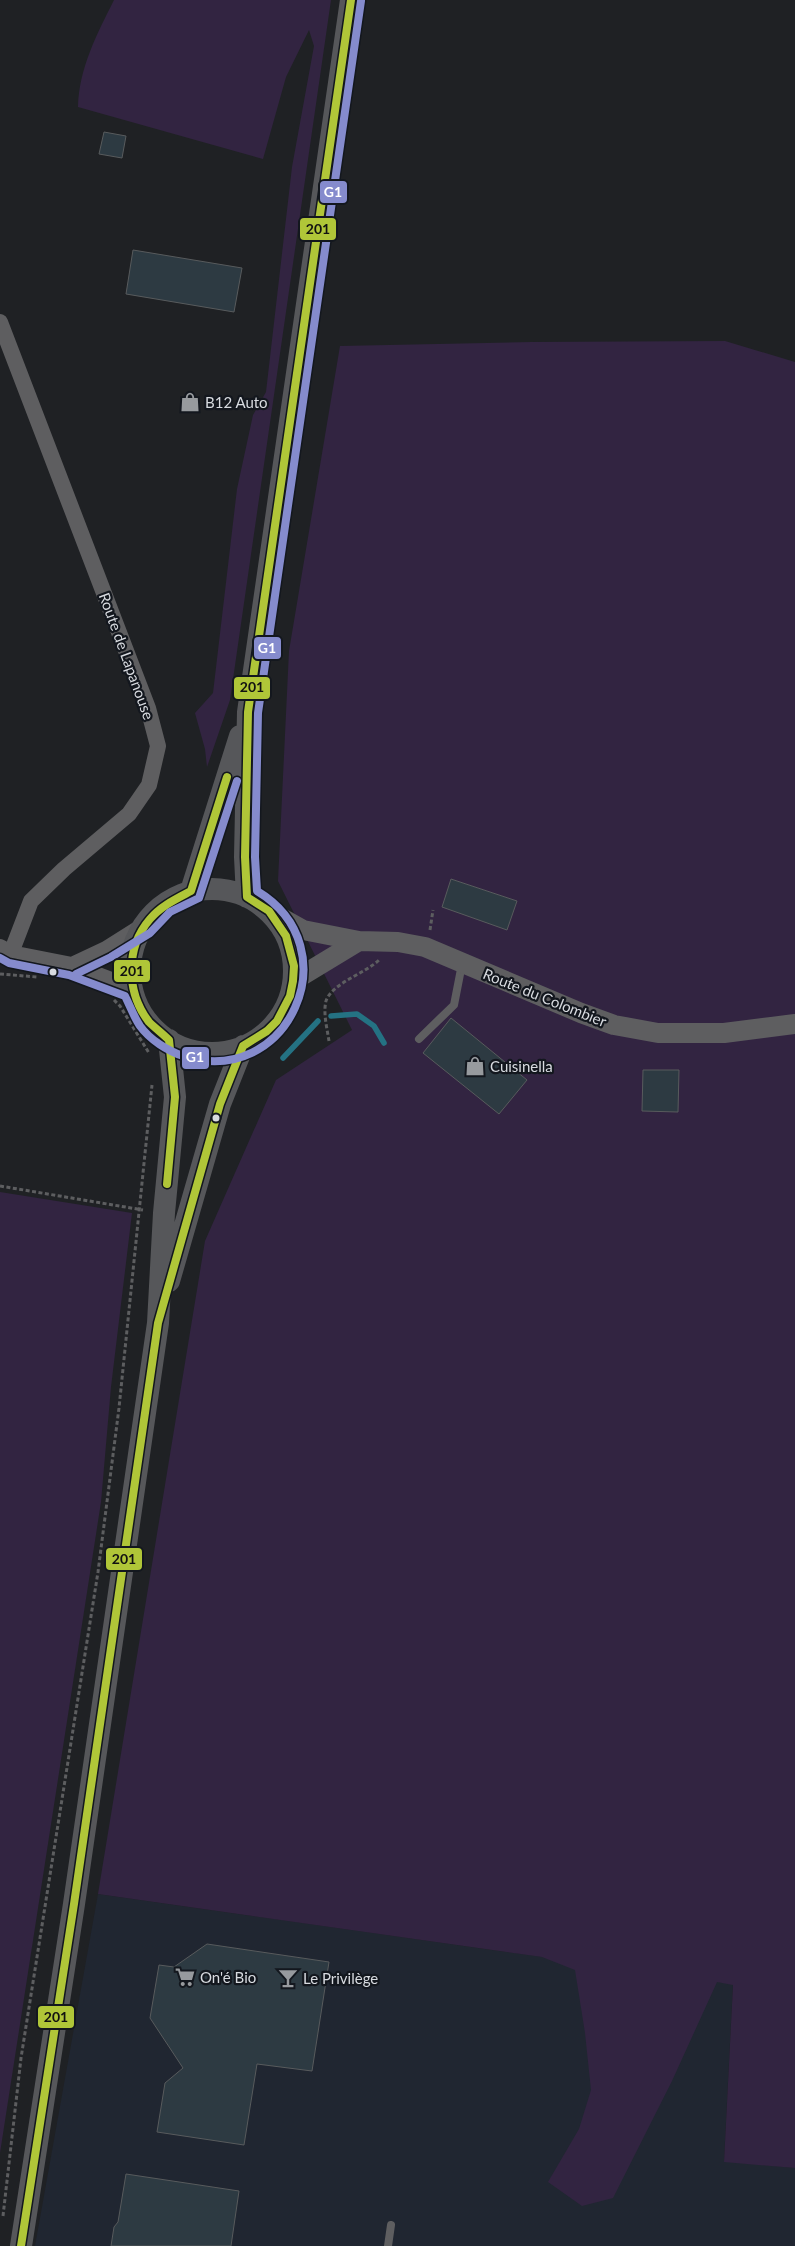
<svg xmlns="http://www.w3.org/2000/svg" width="795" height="2246" font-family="Lato,sans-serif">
<rect width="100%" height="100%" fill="#1f2124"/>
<path fill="#202631" d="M98,1894L733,1984L724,2161L795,2168V2246H35Z"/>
<path fill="#322441" d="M114,0H331L230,700L207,767L205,749L195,713L213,693L237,489L253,415L266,392L292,167L314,46L309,30L286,77L263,159L78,107C79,68 97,34 114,0Z
M725,341L795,362V2168L724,2162L733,1985L717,1982L672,2081L613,2198L582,2206L548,2182L579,2129L591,2090L585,2033L575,1970L542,1957L98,1894L205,1241L276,1080L352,1030L278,881L289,651L340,346L532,342Z
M0,1192L132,1213L111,1387L101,1502L0,2153Z"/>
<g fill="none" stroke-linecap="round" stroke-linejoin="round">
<path stroke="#247283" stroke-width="5.5" d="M331,1016L357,1014L374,1026L384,1043
M283,1058L318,1021"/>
</g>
<path fill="#2d3a42" stroke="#585b5d" d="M104,132L126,136L122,158L99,154Z
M133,250L242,268L234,312L126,294Z
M451,879L517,901L507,930L442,907Z
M451,1018L527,1080L499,1114L423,1053Z
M643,1070H679L678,1112L642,1111Z
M207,1944L329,1962L312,2071L257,2064L244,2145L157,2132L165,2083L183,2068L150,2018L159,1965L174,1967Z
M126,2174L239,2191L231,2246H111L114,2227L118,2222Z"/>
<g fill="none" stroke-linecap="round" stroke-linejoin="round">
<path stroke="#5d5e60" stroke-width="3" stroke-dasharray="4 2.5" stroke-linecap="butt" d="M430,930L433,910
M0,974L37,977
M114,1000L120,1006L149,1053
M329,1041C327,1028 323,1013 326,1001C332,983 366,973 379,960
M0,1186L143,1210
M3,2216L21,2058L98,1572L119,1408L152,1085"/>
<path stroke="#5e5e60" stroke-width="8" d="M419,1039L454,1005L462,964
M388,2246L391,2225"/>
<path stroke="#5e5e60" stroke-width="16" d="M0,322L148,708L158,746L149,785L129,814L64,869L31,901L11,953
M0,947L11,953L72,965L132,988
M72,965L106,949L144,925"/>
<path stroke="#5e5e60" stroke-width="20" d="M269,911L303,930L359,941L398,942L425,947L581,1013L614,1025L658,1033H724L795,1024
M293,981L359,941"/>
<path stroke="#56575a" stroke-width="22" d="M130 971a82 82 0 1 1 164 0a82 82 0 1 1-164 0Z
M191,891L240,736
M247,897L245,857L248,712L351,0
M169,1281L220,1104L243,1046
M21,2246L74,1904L158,1323L164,1213L175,1097L169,1040"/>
<defs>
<path id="bus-1" d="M167,1184L175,1097L169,1040C163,1034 155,1028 149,1022C126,992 125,948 150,919C161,906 176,899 191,891L227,777
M21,2246L74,1904L158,1323L220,1104L243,1046L267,1031L277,1021L290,996L293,981L294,966L286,936L269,911L247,897L245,857L248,712L351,0"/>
<path id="bus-2" d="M0,958L9,963L69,975L125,996C130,1006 134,1017 140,1026C150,1040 168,1051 183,1056C288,1090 352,948 257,891L255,857L258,713L361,1
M76,974L111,957L150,933L170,912L199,898L237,781"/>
</defs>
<use href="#bus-1" stroke="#13171e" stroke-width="11"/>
<use href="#bus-2" stroke="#13171e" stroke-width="11"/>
<use href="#bus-1" stroke="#b0c638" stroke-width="8"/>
<use href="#bus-2" stroke="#858bcd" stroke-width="8"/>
</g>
<defs>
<symbol id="shop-bare" viewBox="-9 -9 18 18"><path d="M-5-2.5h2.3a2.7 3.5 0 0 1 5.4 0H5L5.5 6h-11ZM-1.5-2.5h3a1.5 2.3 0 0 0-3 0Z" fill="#979a9e" stroke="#13171e" stroke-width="2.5" paint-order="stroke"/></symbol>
<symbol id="supermarket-bare" viewBox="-9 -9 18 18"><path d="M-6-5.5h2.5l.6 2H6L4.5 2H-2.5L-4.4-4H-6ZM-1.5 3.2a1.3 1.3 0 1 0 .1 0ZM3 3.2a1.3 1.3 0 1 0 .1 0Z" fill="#979a9e" stroke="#13171e" stroke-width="2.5" paint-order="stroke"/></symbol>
<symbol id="bar-bare" viewBox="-9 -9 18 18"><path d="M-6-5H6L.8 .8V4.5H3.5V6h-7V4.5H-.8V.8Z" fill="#979a9e" stroke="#13171e" stroke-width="2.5" paint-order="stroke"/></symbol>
</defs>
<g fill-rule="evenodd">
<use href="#shop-bare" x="176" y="388" width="28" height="28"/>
<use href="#shop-bare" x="461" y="1052" width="28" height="28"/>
<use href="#supermarket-bare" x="171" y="1963" width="28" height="28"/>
<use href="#bar-bare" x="274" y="1964" width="28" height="28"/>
</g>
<g fill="#d8dbe0" stroke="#13171e" stroke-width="2">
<circle cx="53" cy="972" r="4.5"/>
<circle cx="216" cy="1118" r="4.5"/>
</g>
<g text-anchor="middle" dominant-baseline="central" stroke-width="4.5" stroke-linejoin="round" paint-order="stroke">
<g font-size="15" fill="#d8dbe0" stroke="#13171e" text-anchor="start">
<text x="205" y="402">B12 Auto</text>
<text x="490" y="1066">Cuisinella</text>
<text x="200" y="1977">On'é Bio</text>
<text x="303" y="1978">Le Privilège</text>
</g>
<g font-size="15" fill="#d8dbe0" stroke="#13171e">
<text transform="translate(127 656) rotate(70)">Route de Lapanouse</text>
<text transform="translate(545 997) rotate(22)">Route du Colombier</text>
</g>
</g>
<g stroke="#13171e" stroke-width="2">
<rect x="319" y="180" width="29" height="24" rx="5" fill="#858bcd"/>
<rect x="299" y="217" width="38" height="24" rx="5" fill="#b0c638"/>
<rect x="253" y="636" width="29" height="24" rx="5" fill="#858bcd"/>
<rect x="233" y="676" width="38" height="24" rx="5" fill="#b0c638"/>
<rect x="113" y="959" width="38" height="24" rx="5" fill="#b0c638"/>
<rect x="181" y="1046" width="29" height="24" rx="5" fill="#858bcd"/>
<rect x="105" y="1547" width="38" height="24" rx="5" fill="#b0c638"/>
<rect x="37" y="2005" width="38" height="24" rx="5" fill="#b0c638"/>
</g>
<g font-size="14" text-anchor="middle" font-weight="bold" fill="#fff">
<text x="333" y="197">G1</text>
<text x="267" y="653">G1</text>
<text x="195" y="1062">G1</text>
</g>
<g font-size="14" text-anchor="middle" font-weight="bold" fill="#111">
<text x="318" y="234">201</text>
<text x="252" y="692">201</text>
<text x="132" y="976">201</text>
<text x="124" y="1564">201</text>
<text x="56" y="2022">201</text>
</g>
</svg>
